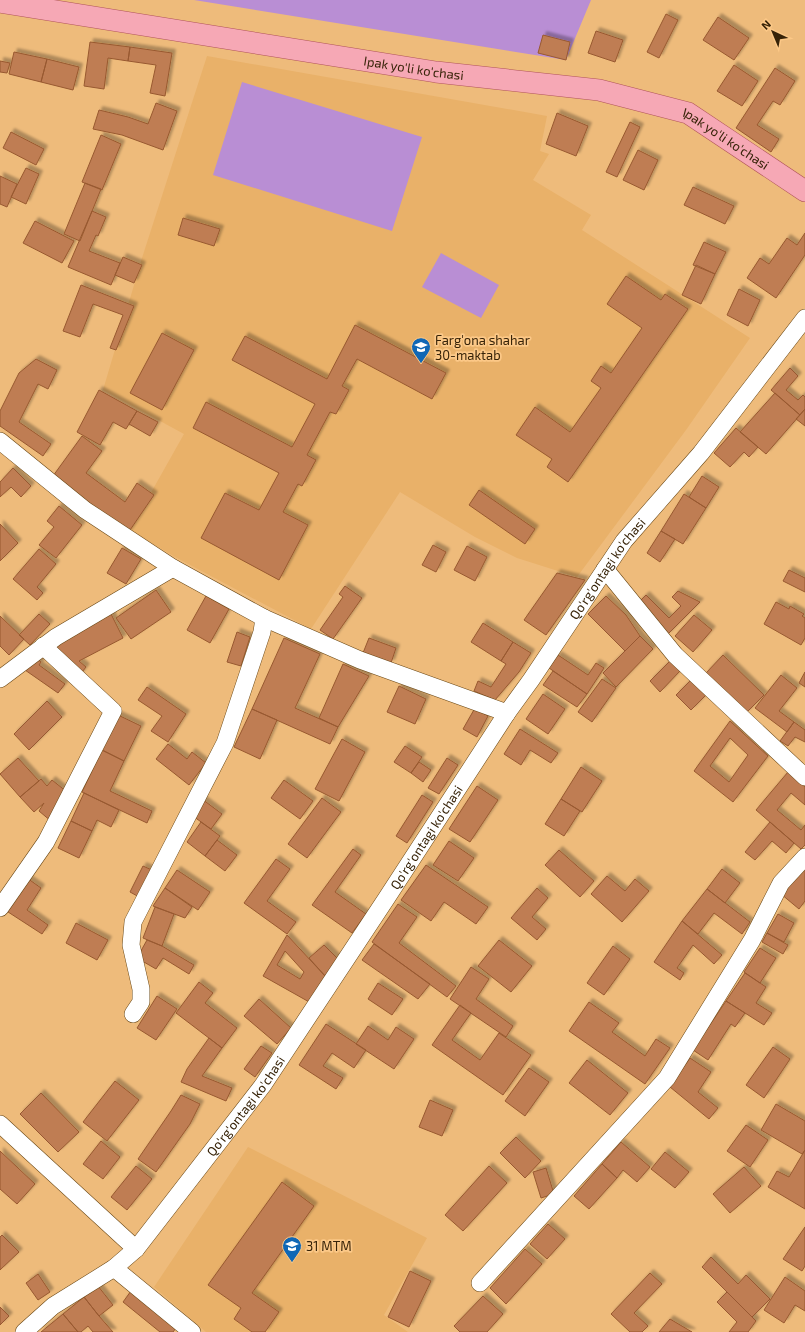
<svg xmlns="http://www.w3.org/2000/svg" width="805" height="1332" font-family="'Exo 2',sans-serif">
<defs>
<filter id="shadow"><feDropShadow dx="3.5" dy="-3.5" stdDeviation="1" flood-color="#0004"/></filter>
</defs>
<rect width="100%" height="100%" fill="#eebb7b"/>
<path fill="#e9b169" d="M207,56L547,116L540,151L549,154L533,180L591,215L582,230L750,338L686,430L577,577L517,558L475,537L400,492L311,629L175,557L130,530L184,434L103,390L142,258Z
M248,1147L427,1238L384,1315L408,1332H206L154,1287Z"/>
<path fill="#b98ed4" d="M194,0H591L566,60Z
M242,82L422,137L392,231L213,175Z
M441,253L499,285L481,318L422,287Z"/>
<path fill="#bf7d53" stroke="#985930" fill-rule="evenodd" filter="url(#shadow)" d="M666,14L678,20L659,58L647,52Z
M718,17L749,38L734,60L703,40Z
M596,31L623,40L615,62L588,53Z
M543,35L570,42L566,60L538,53Z
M90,42L130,47L128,61L108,58L104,89L84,86Z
M130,47L172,53L165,96L150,93L156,65L128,61Z
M14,52L47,59L41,82L9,74Z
M47,59L79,67L73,90L41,82Z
M0,61L10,63L7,73L0,72Z
M734,65L758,81L742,106L717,91Z
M775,68L795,81L780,105L773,101L757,125L779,139L771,152L736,128Z
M156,103L177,111L163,150L122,135L93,129L99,110L128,117L148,124Z
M557,113L588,126L576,156L546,144Z
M630,122L640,127L617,177L606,172Z
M11,132L44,149L36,165L3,148Z
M101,135L121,144L102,190L82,182Z
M638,150L658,160L644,190L623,180Z
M26,168L39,174L26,204L11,197Z
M0,176L17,184L7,207L0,204Z
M85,183L101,189L80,241L64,234Z
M693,187L734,206L725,224L684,205Z
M92,211L106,217L98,236L96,235L89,251L120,263L111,285L68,267Z
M183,218L220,229L214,246L178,235Z
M35,221L74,241L62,263L23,243Z
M805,233V255L776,298L747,278L760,258L769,264L787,238L797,245Z
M704,242L726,252L715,274L693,265Z
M123,257L142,265L134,283L115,275Z
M696,265L715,274L701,304L682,295Z
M626,276L661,300L665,294L688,309L568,482L547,467L552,459L516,435L535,407L570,432L601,388L591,381L601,366L611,373L642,328L607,304Z
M81,285L134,306L116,350L110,348L123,315L93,304L80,337L63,331Z
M739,289L760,300L748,326L727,315Z
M355,325L446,373L432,399L357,359L342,386L349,390L336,414L330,412L307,455L316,460L302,486L298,484L283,512L308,525L279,580L201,538L225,493L259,510L279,473L193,428L206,402L292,447L315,404L232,360L245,336L327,379Z
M162,333L194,350L162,410L130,393Z
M36,359L57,370L48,389L38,384L19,422L51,444L43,456L0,426V411L19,373Z
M790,368L798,376L786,390L798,400L803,395L805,397V409L800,415L771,390Z
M99,390L137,411L126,429L113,422L100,445L77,432Z
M775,393L800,415L766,454L740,432Z
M805,409V426L796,419Z
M137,411L158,422L150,436L129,424Z
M736,428L758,447L749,457L744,452L730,467L714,453Z
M82,436L102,451L86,473L125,502L137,483L154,495L128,533L53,476Z
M13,468L31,486L21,497L11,487L0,497V482Z
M702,476L719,487L706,508L689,497Z
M479,490L535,529L525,544L469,505Z
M684,494L706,508L683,544L661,531Z
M59,506L82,525L56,558L39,545L54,527L47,521Z
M0,524L18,543L0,561Z
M661,531L675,539L660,562L647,553Z
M433,545L446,552L436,572L422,565Z
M467,546L487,557L475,581L454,570Z
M122,548L141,559L126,584L107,573Z
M39,549L56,564L37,587L43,593L37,600L13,579Z
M789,570L805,578V592L783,581Z
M557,573L585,580L546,635L524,620Z
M345,586L362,598L333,639L320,630L343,597L339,594Z
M156,590L171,612L131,639L116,618Z
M678,591L700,602L667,635L637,604L646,595L669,618L681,606L672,597Z
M206,596L229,609L210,643L187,630Z
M606,596L626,615L640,636L625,651L588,614Z
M776,602L789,609L790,606L804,614L802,616L805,618V638L801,645L764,624Z
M39,614L50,624L30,645L19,635Z
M111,614L123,638L79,661L86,667L79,676L66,665L55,643Z
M694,615L712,630L693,652L675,636Z
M0,616L24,639L9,655L0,646Z
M483,623L513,642L501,661L471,642Z
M237,632L250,637L241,666L227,662Z
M640,636L653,649L616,687L603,673Z
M284,638L320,654L295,708L338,727L330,744L252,709Z
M369,638L396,648L391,663L363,653Z
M513,642L531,653L519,672L495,700L474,691L478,681L491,687L506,664L501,661Z
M558,655L588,675L596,663L604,668L587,694L549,668Z
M723,655L764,695L746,713L706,673Z
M37,659L41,662L39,665L65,684L58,693L25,670Z
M670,661L680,671L660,692L650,681Z
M343,664L369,676L338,727L319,718Z
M553,671L587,694L577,707L543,685Z
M805,672V687L799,683Z
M781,675L797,688L779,711L794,722L787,732L755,708Z
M602,679L616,688L592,722L578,712Z
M691,680L706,695L691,710L676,695Z
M399,686L426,699L415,724L387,712Z
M147,687L186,714L168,742L151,731L162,716L138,700Z
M543,694L565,709L548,734L526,719Z
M47,701L62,717L29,750L14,734Z
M475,708L488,716L477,737L463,729Z
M252,709L277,720L260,759L234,747Z
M118,715L141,726L124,761L102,750Z
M730,721L768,756L733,802L694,771ZM730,738L748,755L729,782L710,766Z
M794,722L805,730V742L795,737L788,746L780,741Z
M520,729L558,753L551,763L530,750L521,765L504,754Z
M342,739L365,752L339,801L315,789Z
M168,744L187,759L192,752L206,763L189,785L156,759Z
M405,746L422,757L411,773L394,762Z
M102,750L124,761L110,791L152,811L147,823L82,792Z
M18,758L39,781L20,797L0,774Z
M447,758L458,765L439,794L428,788Z
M419,762L431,770L423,782L411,773Z
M581,767L602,781L582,812L561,799Z
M788,772L805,787V805L791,793L777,810L801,830L805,825V845L801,849L756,810Z
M41,779L47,786L52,780L67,792L52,822L39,811L44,803L34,812L20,797Z
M284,780L313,801L300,819L271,798Z
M477,786L498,800L470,842L449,829Z
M84,793L119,810L111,827L97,820L92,831L71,821Z
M422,795L433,802L407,843L396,836Z
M322,798L341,812L307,858L288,844Z
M202,799L222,814L211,829L190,814Z
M561,799L580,811L564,836L545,824Z
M71,821L92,831L79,858L58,848Z
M201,822L220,836L205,856L187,842Z
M770,822L794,843L786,853L772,841L755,860L745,852Z
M217,840L237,855L225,871L205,856Z
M449,841L474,858L458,881L433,865Z
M353,849L361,855L335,892L366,914L352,933L312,905Z
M559,850L594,881L580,897L545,865Z
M276,859L290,869L267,901L296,922L287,934L244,903Z
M426,865L488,907L476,924L444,902L431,921L401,900Z
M805,865V901L799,909L781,894Z
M143,866L154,871L141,898L130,892Z
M722,869L740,883L725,903L707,889Z
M177,870L210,892L198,910L165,888Z
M607,876L625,891L635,879L649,891L622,922L591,894Z
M27,878L41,888L27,910L48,925L42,934L5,910Z
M165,888L192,907L185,918L153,906Z
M537,888L548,898L532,917L546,929L537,940L511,918Z
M707,889L750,922L742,934L714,913L698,934L682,921Z
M398,904L417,917L399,943L456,986L447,997L372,942Z
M155,907L174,914L162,946L143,938Z
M778,914L794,923L784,942L767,933Z
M682,921L722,955L714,964L693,945L677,968L684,973L680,980L654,962Z
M76,923L108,940L97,960L66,943Z
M767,933L788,945L783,954L762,942Z
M287,935L326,977L311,1003L263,976ZM285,951L304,972L300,979L277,965Z
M147,940L162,946L194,965L189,974L163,958L156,969L137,958Z
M499,940L532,966L511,992L478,966Z
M374,944L430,984L418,999L362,960Z
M324,945L338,959L326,977L309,958Z
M613,946L630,959L604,995L587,983Z
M760,948L776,958L760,983L744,972Z
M471,967L489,979L476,999L513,1026L506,1037L450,999Z
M745,973L766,987L756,1003L772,1013L764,1025L726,1001Z
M199,982L213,993L205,1003L237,1028L222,1048L176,1013Z
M378,983L403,999L392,1015L368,999Z
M157,996L177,1009L156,1040L137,1028Z
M259,999L291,1028L277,1044L244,1016Z
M726,1001L745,1013L735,1027L731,1024L708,1060L693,1050Z
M589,1002L619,1023L612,1032L645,1056L656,1039L670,1048L645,1084L569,1031Z
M460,1005L471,1013L452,1040L480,1060L499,1033L531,1055L503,1095L432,1045Z
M326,1024L366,1050L354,1068L332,1053L323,1066L343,1078L336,1089L299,1065Z
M368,1026L388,1040L396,1027L414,1039L394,1069L356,1044Z
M209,1038L222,1048L202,1076L232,1088L226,1101L181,1082L187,1069Z
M261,1046L272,1053L255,1077L244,1069Z
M773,1047L790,1059L764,1098L746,1085Z
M690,1058L711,1072L698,1092L718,1108L709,1119L670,1087Z
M587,1060L628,1093L610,1115L569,1083Z
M529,1068L549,1082L525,1116L505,1101Z
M115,1081L139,1100L107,1141L83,1122Z
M41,1093L79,1132L58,1152L20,1114Z
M181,1095L200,1104L190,1124L156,1172L138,1159L171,1111Z
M430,1100L453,1110L442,1136L419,1127Z
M776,1104L805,1121V1150L802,1154L761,1130Z
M746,1125L768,1140L750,1167L727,1151Z
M516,1137L541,1161L525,1178L500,1153Z
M101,1141L120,1157L103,1179L83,1164Z
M621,1142L650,1167L637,1182L623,1170L617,1178L602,1164Z
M805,1150V1209L768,1187L777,1171L789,1177Z
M0,1151L35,1184L17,1204L0,1189Z
M665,1152L689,1172L675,1188L651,1169Z
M602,1164L617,1178L589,1209L574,1196Z
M136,1166L152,1179L127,1210L111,1197Z
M489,1166L507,1183L463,1231L445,1215Z
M744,1167L761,1186L730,1213L713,1194Z
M546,1168L554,1194L541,1198L533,1172Z
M282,1182L314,1206L252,1293L279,1312L265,1332H252L234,1319L241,1308L208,1285Z
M548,1224L565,1239L547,1259L530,1244Z
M805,1227V1266L802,1271L783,1259Z
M2,1235L19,1252L0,1270V1237Z
M525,1249L542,1264L506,1304L490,1288Z
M711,1257L738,1284L746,1275L770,1299L752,1317L702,1267Z
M410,1271L431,1281L409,1327L388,1317Z
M650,1273L662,1284L634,1313L648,1326L642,1332H630L611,1314Z
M38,1274L50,1292L38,1300L26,1283Z
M785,1277L805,1291V1311L795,1305L784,1323L764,1310Z
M98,1286L113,1305L99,1316L84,1297Z
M131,1291L176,1328L173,1332H160L123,1302Z
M727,1292L756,1321L748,1332H729L737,1322L717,1302Z
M483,1296L503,1314L487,1332H460L454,1326Z
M84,1297L99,1316L113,1332H93L88,1326L81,1332H78L63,1314Z
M0,1307L9,1316L0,1325Z
M63,1314L78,1332H41Z
M670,1319L692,1332H659Z"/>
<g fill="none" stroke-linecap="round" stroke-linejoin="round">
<defs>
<g id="minor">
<path d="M0,441L85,510L173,568L264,618L360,660L507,713"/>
<path d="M605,569L675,655L805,777"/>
<path d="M0,679L56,637L173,568"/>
<path d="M0,908L46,842L113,711L43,646"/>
<path d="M133,1014L141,1002V989L131,945L133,922L225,743L262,632L264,618"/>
<path d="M0,1124L136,1249"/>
<path d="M114,1268L192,1332"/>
<path d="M480,1283L667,1078L752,940L781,883L805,857"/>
<path id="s1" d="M24,1332L53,1306L114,1268L136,1249L263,1085L386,899L507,713L531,680L624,541L701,453L805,318"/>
</g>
<g id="major">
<path id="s2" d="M0,2L436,72L599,90L688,113L805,191"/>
</g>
</defs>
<use href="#minor" stroke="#694613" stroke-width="18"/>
<use href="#major" stroke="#af5459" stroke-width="22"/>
<use href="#minor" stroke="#fff" stroke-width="17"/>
<use href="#major" stroke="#f6a8b5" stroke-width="21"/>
</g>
<defs>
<symbol id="school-pin" viewBox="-11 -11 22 30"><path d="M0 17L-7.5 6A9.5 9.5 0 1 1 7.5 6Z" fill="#1067b5" stroke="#fcc887"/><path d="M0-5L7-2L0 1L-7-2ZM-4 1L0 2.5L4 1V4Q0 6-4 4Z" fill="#fff"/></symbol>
</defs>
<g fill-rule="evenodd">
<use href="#school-pin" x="410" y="336" width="22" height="30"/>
<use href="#school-pin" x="281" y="1235" width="22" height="30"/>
</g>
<g text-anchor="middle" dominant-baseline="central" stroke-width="3.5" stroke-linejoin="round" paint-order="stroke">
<g font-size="13" fill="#372308" stroke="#fcc887">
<text stroke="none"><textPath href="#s2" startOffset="419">Ipak yo'li ko'chasi</textPath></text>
<text stroke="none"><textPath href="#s2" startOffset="743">Ipak yo'li ko'chasi</textPath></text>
<text stroke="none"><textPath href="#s1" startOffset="968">Qo'rg'ontagi ko'chasi</textPath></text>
<text stroke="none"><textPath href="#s1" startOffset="644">Qo'rg'ontagi ko'chasi</textPath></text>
<text stroke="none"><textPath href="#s1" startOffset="320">Qo'rg'ontagi ko'chasi</textPath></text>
</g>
<g font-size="13" fill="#372308" stroke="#fcc887" text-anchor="start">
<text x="435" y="340">Farg'ona shahar<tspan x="435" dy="15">30-maktab</tspan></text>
<text x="306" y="1246">31 MTM</text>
</g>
</g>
<g transform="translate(773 32) rotate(316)" stroke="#fcc887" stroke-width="3" paint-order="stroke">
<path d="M0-3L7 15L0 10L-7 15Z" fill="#372308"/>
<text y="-6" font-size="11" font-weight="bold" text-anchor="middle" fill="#372308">N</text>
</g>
</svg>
